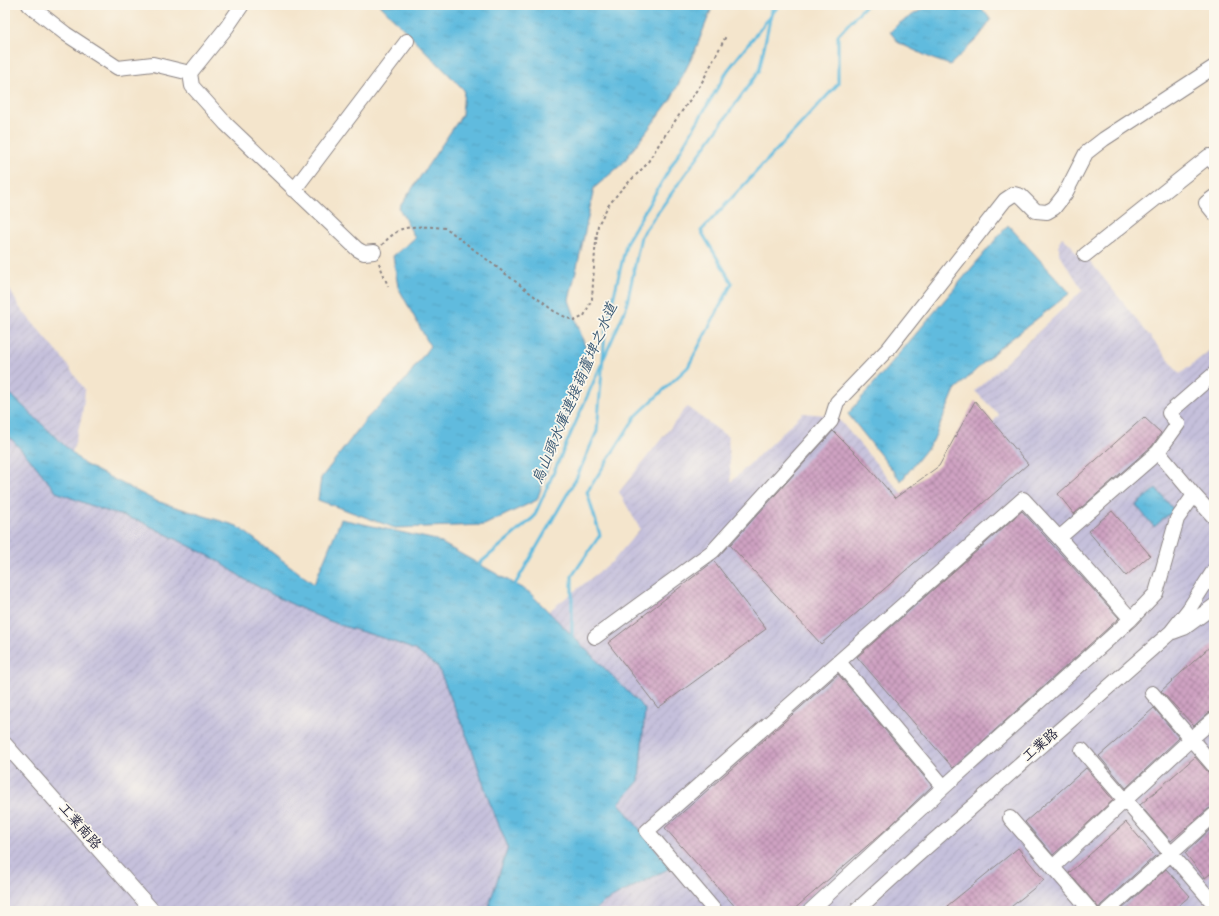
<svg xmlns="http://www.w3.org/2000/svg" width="1219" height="916" font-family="Dekko,'LXGW WenKai TC',sans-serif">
<defs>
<pattern id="industrial-furrows" width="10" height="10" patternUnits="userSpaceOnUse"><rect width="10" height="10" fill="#c5c0db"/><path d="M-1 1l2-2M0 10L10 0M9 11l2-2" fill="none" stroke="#a9a5bd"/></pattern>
<pattern id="water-ripples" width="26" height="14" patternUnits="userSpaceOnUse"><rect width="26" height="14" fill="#61bbde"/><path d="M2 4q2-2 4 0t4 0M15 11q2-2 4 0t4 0" fill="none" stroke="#54a0bf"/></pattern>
<pattern id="building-cross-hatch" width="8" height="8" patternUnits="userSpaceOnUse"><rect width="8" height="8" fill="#cfa2c2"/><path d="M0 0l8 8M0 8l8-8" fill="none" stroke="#a8849f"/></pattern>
</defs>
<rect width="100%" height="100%" fill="#fbf7ec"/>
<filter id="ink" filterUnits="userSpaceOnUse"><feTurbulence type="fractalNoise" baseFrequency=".025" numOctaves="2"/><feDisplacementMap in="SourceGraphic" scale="8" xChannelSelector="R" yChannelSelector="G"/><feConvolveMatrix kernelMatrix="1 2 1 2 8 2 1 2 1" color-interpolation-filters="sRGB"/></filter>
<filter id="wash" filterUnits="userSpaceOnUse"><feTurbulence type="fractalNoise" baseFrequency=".012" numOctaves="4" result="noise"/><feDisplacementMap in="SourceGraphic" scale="16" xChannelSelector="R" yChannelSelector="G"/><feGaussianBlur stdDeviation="0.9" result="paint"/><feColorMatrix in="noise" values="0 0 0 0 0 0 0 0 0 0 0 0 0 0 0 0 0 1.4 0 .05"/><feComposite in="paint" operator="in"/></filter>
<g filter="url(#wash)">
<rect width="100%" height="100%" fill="#f4e5cc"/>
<path fill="url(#industrial-furrows)" d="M1062,237L1071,245L1077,255H1085L1180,374L1214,347V911H5V281L20,308L61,356L85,390L82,415L67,473L475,669L613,561L640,529L619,492L687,407L728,437L731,482L803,413L836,416L908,501L960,461L999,415L975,391L1083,290L1059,254V243Z"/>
<path fill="url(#water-ripples)" stroke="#426e8c" d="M380,5H713L695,51L671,99L622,164L594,188L581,250L569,300L587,352L561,431L537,500L484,525L395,528L318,500L321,478L367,418L405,380L430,346L398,287L393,256L415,238L399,208L462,115L464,90Z
M929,5H979L991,20L978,38L950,65L933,59L899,43L890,32L898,24Z
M1008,225L1070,293L997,350L955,390L933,441L901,481L848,414Z
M5,389L84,464L156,501L237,526L314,584L341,519L436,540L529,592L645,709L639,781L619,803L670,868L604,902L595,911H489L490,902L508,847L489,801L472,749L438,667L415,650L386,639L343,626L317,616L277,597L244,579L217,560L142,522L100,509L56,492L35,465L5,432Z
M1156,488L1174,510L1154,527L1136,505Z"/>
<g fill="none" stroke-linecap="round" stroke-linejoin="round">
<path stroke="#61bbde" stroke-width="3" d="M604,358L626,308L641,236L759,71L773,5
M479,564L534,517L601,365
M513,588L576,479L597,431L605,333L627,241L728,70L779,5
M572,635V576L600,535L587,492L636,416L688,367L732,283L701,231L838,84V35L866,5"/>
</g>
<g id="blocks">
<path fill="url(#building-cross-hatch)" d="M975,401L1028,464L821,644L730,545L833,431L863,461L895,498L939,466Z
M1144,417L1161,433L1152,446L1074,514L1058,494Z
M1022,511L1119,618L953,768L857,657Z
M1112,511L1150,555L1126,576L1088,531Z
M714,561L766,629L658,708L608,643Z
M1214,643V711L1208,713L1194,726L1161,691Z
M838,674L932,786L890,826L792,911H739L665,828Z
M1154,708L1179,738L1126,788L1099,756Z
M1195,757L1208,772L1214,777V807L1208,809L1171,841L1140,805Z
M1086,768L1113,800L1053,855L1025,822Z
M1126,822L1155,856L1101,905L1099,908L1069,873Z
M1214,826V871L1205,878L1185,853Z
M1018,848L1044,880L1006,911H952L947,906Z
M1166,869L1190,896L1172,911H1120Z"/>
</g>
</g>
<g filter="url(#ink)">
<use href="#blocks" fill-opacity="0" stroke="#8b8484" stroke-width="1"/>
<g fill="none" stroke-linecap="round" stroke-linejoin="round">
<defs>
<path id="minor" d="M29,5L66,34L118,68L153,64L190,73L192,86L226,124L357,249L364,253L374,252
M190,73L227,27L242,5
M294,190L407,41
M1214,197L1206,203L1214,213
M1085,255L1209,156L1214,163
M1158,452L1194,495
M1059,538L1158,452L1178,424L1169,413L1214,374
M1173,632L1184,628L1214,606
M595,637L713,551L831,421L837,402L889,348L1005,200L1014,194L1021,196L1036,211L1047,212L1054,208L1065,194L1086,153L1104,139L1214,67
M839,662L944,787
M1152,693L1214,766
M5,744L153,911
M1082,750L1214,904
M1010,818L1091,911
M1053,867L1191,739L1214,719
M715,911L647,831L1023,499L1059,538L1131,619
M810,911L944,787L1131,619L1156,593L1177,519L1194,495L1214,517
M856,911L913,859L1171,632L1189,609L1214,570
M1107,911L1214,815"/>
</defs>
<use href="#minor" stroke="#8b8484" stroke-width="16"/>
<path stroke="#8b8484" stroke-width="2" stroke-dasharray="3 3" stroke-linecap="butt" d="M382,245C387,239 395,232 402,229C414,225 433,227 446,228L555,312L574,321L584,316L592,299L595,251L598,225L608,206L620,191L646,165L661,141L701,84L726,36
M379,263L388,286"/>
<use href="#minor" stroke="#fff" stroke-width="14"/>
</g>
</g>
<g text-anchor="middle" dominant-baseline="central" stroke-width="3.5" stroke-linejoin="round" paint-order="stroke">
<g font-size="14" fill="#22223b" stroke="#fbf7ec">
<text transform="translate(1041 746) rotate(-41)">工業路</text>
<text transform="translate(79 827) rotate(49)">工業南路</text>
</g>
<g font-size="15" font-style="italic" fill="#385874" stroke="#fbf7ec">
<text transform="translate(576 394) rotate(-67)">烏山頭水庫連接葫蘆埤之水道</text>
</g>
</g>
<rect width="1219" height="916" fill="none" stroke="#fbf7ec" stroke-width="20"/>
</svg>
